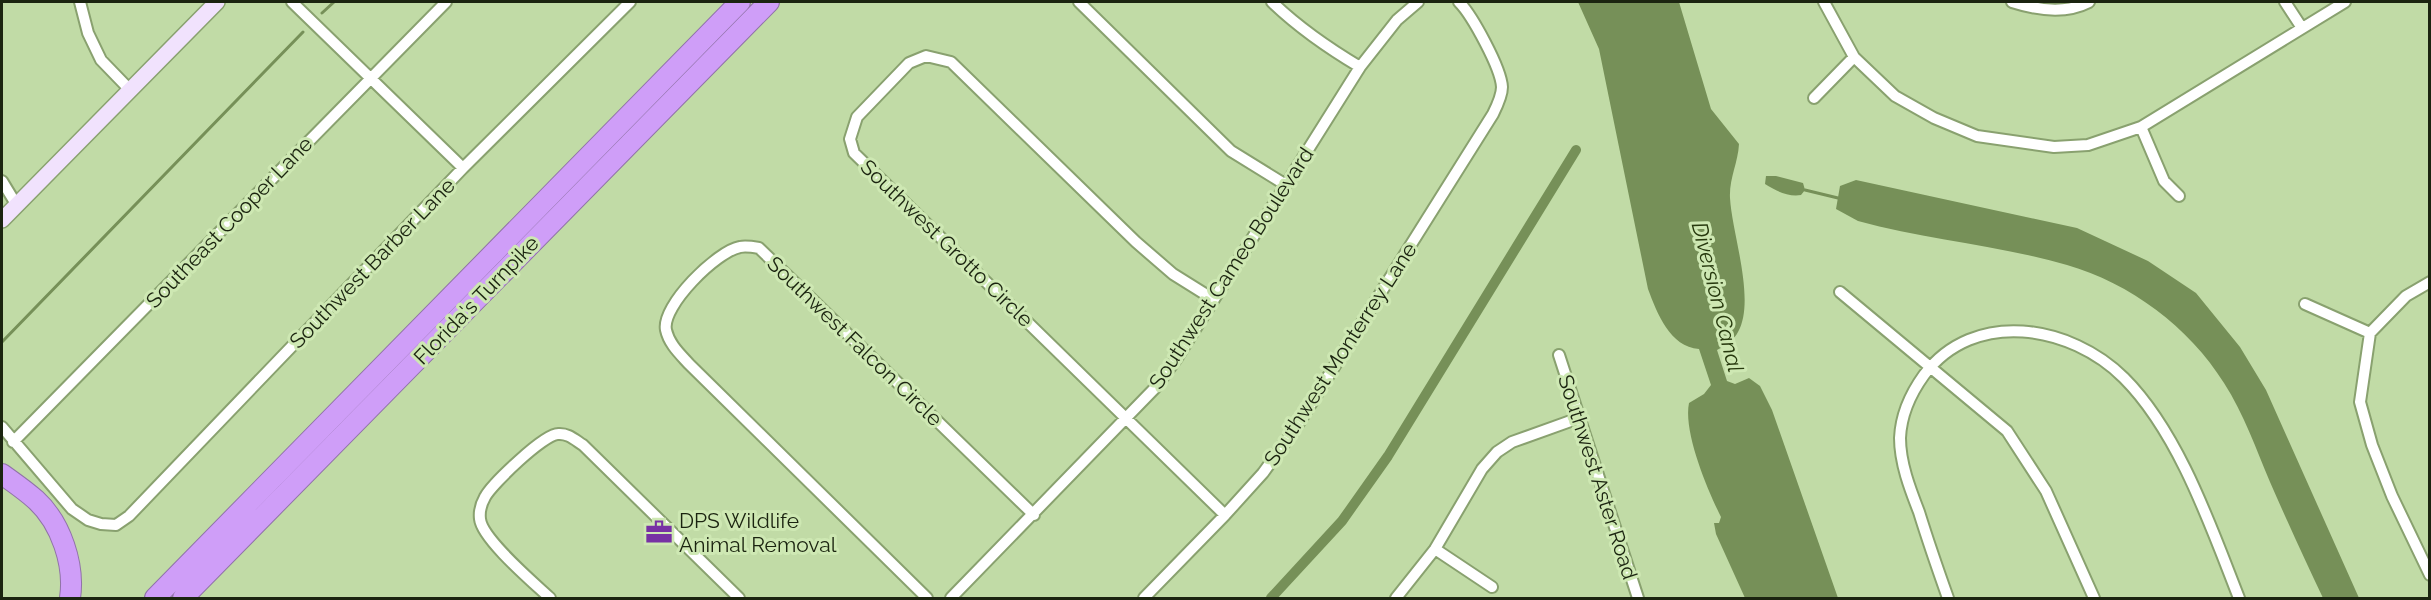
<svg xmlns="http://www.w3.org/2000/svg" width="2431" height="600" font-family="Raleway,sans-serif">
<rect width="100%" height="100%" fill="#c1dba6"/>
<path fill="#769058" d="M1578,2H1679L1711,109L1739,144C1738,163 1729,179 1730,198C1732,234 1756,300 1738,332C1734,340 1724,346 1717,350L1727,381L1735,384L1749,378L1760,386L1772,410L1838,598H1745L1716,534L1714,523H1719L1721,517C1708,491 1683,432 1689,403L1704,394L1711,385L1699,349C1670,347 1657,313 1648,289L1599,49Z
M1766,176H1776L1803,183L1805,190L1801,195C1788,197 1776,191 1765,184Z
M1856,180L2077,228L2148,261L2196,293L2240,347L2266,390L2359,598H2323C2305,560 2287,521 2270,482C2256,449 2244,414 2224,383C2189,327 2130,283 2067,265C1999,245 1926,240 1858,221L1836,209L1840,186Z"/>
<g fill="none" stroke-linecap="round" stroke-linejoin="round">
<path stroke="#769058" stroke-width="3" d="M322,13L334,2
M1805,190L1838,198
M2,342L303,32"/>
<path stroke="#769058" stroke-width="10" d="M1271,598L1342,521L1388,456L1576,150"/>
<defs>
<path id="street" d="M80,2L88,33L101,60L131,91
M292,2L463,168
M1079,2L1231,151L1286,185
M1272,2C1299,28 1328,48 1360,67
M1824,2L1854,57L1895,96L1934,118L1977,136L2054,147L2088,145L2141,127L2345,2
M2012,2C2037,10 2066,14 2089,2
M2285,2L2302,28
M1814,98L1854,57
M2141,127L2164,181L2179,196
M2,181L16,204
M2430,282L2406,296L2370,333L2360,402L2372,445L2392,496L2430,575
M1840,292L2007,431L2046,491L2094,598
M1213,299L1173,274L1136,242L951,62L926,56L909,63L857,117L850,139L854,153L1225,515
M2305,304L2370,333
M1559,355L1638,598
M2,427L72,509L88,520L101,524L116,525L129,516L463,168L630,2
M13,442L446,2
M1435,549L1492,587
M550,598C534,583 482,539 480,519C479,511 481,504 485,497C492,484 544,434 558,434C568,433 575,440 583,445L739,598
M927,598L689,364C680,354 669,344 666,330C661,306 717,251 740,247C745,246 753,247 759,248L1034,515
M951,598L1155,388L1177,358L1360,67L1397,20L1418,2
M1144,598L1225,515L1263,473L1297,426L1493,114C1497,106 1502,96 1502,87C1501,68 1472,15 1459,2
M1396,598L1435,549L1482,469L1497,452L1512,442L1579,418
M1948,598C1938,570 1928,541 1919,512C1910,489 1900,463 1900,438C1901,415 1911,393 1924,375C1974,308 2071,325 2124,378C2179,433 2211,527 2239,598"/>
<path id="secondary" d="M2,220L217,2"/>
<path id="highway" d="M2,474C13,482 25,490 36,500C61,523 75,565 70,598
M155,598L740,2
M183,598L769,2"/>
</defs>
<use href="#street" stroke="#89a16f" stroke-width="14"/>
<use href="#secondary" stroke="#89a16f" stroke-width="18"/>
<use href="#highway" stroke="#9073a7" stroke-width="22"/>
<use href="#street" stroke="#fff" stroke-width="10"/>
<use href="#secondary" stroke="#f1e2fd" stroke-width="15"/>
<use href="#highway" stroke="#cf9ef8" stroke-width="20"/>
</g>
<defs>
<symbol id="office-bare" viewBox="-9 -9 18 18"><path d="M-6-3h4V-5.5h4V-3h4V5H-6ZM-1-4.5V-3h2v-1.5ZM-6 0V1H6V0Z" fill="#7731a4" stroke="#cee8b3" stroke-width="2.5" paint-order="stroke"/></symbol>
</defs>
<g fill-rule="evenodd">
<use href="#office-bare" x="640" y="513" width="38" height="38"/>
</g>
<g text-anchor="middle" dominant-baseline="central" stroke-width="6" stroke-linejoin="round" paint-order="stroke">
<g font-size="21" fill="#1b2410" stroke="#cee8b3">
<text transform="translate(229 222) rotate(-46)">Southeast Cooper Lane</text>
<text transform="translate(947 243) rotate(44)">Southwest Grotto Circle</text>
<text transform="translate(372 263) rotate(-46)">Southwest Barber Lane</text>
<text transform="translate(1231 268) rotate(-57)">Southwest Cameo Boulevard</text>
<text transform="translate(476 300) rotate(-46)">Florida's Turnpike</text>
<text transform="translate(855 341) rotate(44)">Southwest Falcon Circle</text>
<text transform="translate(1340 354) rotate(-57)">Southwest Monterrey Lane</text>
<text transform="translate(1598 477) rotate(72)">Southwest Aster Road</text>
</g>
<g font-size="21" fill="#1b2410" stroke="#cee8b3" text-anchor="start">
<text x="679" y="520">DPS Wildlife<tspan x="679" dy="24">Animal Removal</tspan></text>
</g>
<g font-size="22" font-style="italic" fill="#27390e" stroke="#cee8b3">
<text transform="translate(1718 297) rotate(76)">Diversion Canal</text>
</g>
</g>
<rect width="2431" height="600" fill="none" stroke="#1b2410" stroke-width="6"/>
</svg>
